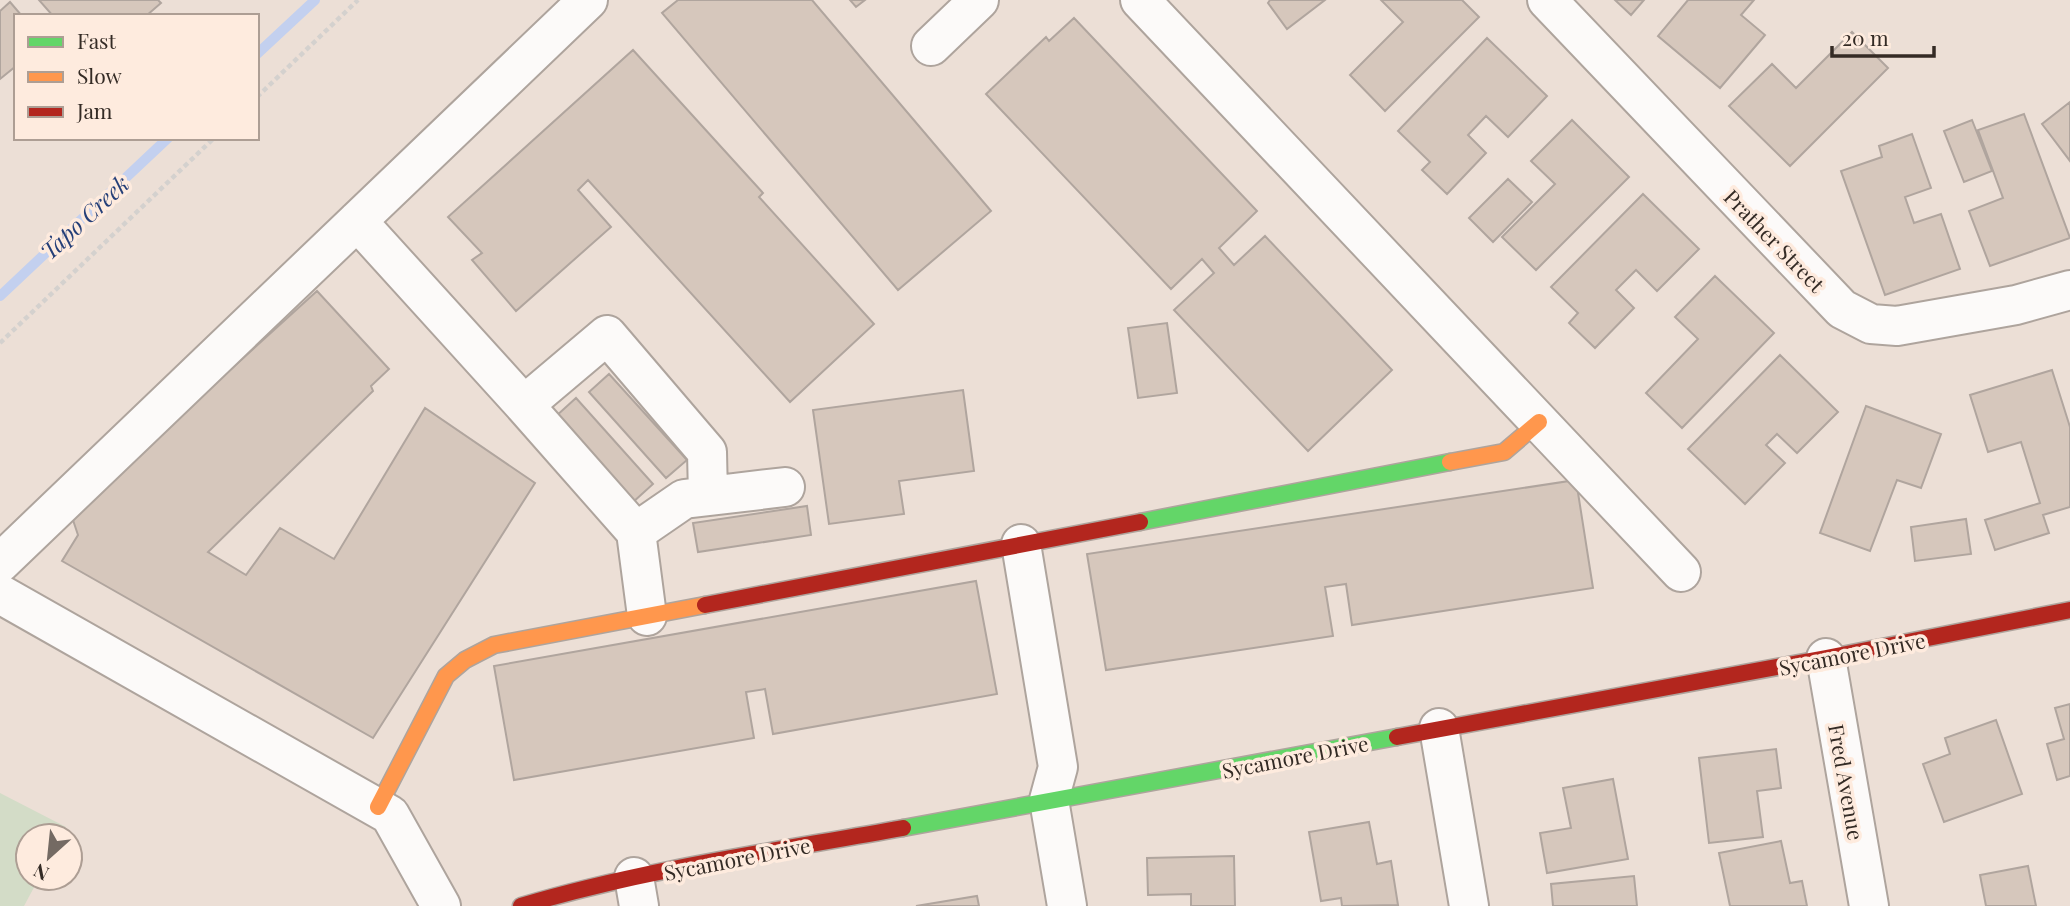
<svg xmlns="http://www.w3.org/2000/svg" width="2070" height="906" font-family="'Playfair Display',serif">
<rect width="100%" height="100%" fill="#ecdfd6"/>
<path fill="#d3dcc7" d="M0,793L66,827L61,836H28V878H39L24,906H0Z"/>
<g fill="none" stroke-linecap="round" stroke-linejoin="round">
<path stroke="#c3d0ef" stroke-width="10" d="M257,54L315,0
M0,296L168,138"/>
</g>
<path fill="#d6c7bc" stroke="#b0a59e" stroke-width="2" d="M39,0H158L161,3L146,16H53Z
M678,0H812L991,211L898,290L662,13Z
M850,0H865L856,7Z
M1270,0H1325L1287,29L1268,3Z
M1381,0H1462L1479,17L1385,111L1350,75L1403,22Z
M1615,0H1644L1631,15Z
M1688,0H1754L1741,15L1765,35L1720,88L1658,36Z
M10,2L22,16H16V66L0,79V11Z
M1074,18L1257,211L1219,248L1234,265L1265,236L1392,370L1308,451L1174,310L1214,273L1202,259L1171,289L986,94L1046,37L1049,41Z
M1852,32L1888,68L1790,166L1729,106L1772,64L1796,88Z
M1487,38L1547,96L1508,137L1486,116L1468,135L1486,153L1447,194L1422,170L1430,162L1398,131Z
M633,50L763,193L759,197L874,324L790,402L588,180L578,190L611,227L516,311L472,260L482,253L448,217Z
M2070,102V161L2042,124Z
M2024,114L2070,238L1990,266L1969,211L2003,198L1978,130Z
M1572,120L1629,177L1536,270L1502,237L1555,184L1531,161Z
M1972,120L1992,171L1964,182L1944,131Z
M1912,134L1931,188L1905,197L1914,223L1941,214L1960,269L1885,295L1841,171L1882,157L1879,146Z
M1508,179L1532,202L1493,242L1469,218Z
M1643,194L1699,249L1657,291L1636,270L1616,290L1634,308L1595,348L1569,323L1578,313L1551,287Z
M1715,276L1774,333L1682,428L1646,393L1698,339L1675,317Z
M317,291L389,369L371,386L373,391L208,552L246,575L280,528L334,559L425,408L535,483L373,738L62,561L78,535L71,514Z
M1167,323L1177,393L1138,398L1128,328Z
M1780,355L1838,412L1797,453L1777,434L1766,445L1785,463L1745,504L1688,449Z
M2052,370L2070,427V507L2043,515L2049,533L1995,550L1985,520L2040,503L2021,442L1988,452L1970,395Z
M609,374L687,460L666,478L589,392Z
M963,390L974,471L899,481L904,514L829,524L813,410Z
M576,398L653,484L632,503L555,417Z
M1866,406L1941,434L1921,488L1897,480L1870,551L1820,533Z
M1576,480L1593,588L1352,625L1346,584L1325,587L1333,636L1106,670L1087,554Z
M807,506L811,535L698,552L693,523Z
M1966,519L1971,554L1915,561L1911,527Z
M976,581L997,694L773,734L765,689L746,692L754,738L514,780L494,666Z
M2070,704V776L2057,780L2047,744L2064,739L2055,708Z
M1996,720L2022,794L1944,822L1923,764L1950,754L1945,738Z
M1776,749L1781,788L1757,791L1763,837L1709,843L1699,758Z
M1613,779L1628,859L1547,873L1540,833L1571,828L1563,788Z
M1369,822L1377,864L1391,861L1398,905L1342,906L1341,898L1321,901L1309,832Z
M1781,841L1790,883L1802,881L1807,906H1730L1719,853Z
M1234,856L1235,906H1191V894L1148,895L1147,858Z
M2028,866L2036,906H1986L1980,875Z
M1634,876L1637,906H1553L1551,884Z
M977,896L979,906H916Z"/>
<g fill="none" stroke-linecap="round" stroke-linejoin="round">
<defs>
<path id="street" d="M1140,0L1681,572
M1547,0L1842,309L1871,324L1897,326L2016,305L2070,290
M931,46L979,0
M357,221L524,405
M636,532L524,405L607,335L707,452L708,496
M1021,544L1058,767L1049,800L1067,906
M0,563L588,0
M0,594L390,815L441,906
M647,616L636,532L684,499L785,487
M1826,658L1869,906
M1439,728L1469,906
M634,877L639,906"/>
<path id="fast" d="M1140,522L1450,462
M903,828L1397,737"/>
<path id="slow" d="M1450,462L1504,452L1539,422
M378,807L446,676L465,660L494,645L705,605"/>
<path id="jam" d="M705,605L1140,522
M1397,737L1826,658L2070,610
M521,906C645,869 776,851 903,828"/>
</defs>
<use href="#street" stroke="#aea49d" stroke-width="42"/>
<use href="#fast" stroke="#aea49d" stroke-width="19"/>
<use href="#slow" stroke="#aea49d" stroke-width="19"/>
<use href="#jam" stroke="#aea49d" stroke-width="19"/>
<path stroke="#d4d1ce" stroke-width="4.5" stroke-dasharray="5 3.5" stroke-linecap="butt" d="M257,97L358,0
M0,343L214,138"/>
<use href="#street" stroke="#fcfaf9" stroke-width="38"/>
<use href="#fast" stroke="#63d668" stroke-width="16"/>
<use href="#slow" stroke="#ff974d" stroke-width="16"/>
<use href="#jam" stroke="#b3261e" stroke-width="16"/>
</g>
<g text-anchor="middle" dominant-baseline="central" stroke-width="7" stroke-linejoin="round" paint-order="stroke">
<g font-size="21" fill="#342b25" stroke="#feebde">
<text transform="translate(1775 240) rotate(46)">Prather Street</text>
<text transform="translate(1852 653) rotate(-11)">Sycamore Drive</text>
<text transform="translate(1295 756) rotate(-11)">Sycamore Drive</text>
<text transform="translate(1847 782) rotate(80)">Fred Avenue</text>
<text transform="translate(737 858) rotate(-11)">Sycamore Drive</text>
</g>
<g font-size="23" font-style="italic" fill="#253f78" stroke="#feebde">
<text transform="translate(84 217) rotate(-43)">Tapo Creek</text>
</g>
</g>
<rect x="14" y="14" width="245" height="126" fill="#feebde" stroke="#ad9e94" stroke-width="2"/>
<rect x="28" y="37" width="35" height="10" fill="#63d668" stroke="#ad9e94" stroke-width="2"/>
<text x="77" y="49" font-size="21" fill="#342b25">Fast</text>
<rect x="28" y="72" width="35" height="10" fill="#ff974d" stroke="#ad9e94" stroke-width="2"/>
<text x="77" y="84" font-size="21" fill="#342b25">Slow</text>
<rect x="28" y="107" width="35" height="10" fill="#b3261e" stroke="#ad9e94" stroke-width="2"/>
<text x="77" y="119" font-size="21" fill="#342b25">Jam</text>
<g transform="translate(49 857) rotate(207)"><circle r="33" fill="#feebde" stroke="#ad9e94" stroke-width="2"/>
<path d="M0-5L12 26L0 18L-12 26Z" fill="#746a63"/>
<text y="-10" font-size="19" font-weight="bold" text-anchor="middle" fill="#342b25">N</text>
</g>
<path d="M1832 46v10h102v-10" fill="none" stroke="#342b25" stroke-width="3.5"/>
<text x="1842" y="46" font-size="21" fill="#342b25" stroke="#feebde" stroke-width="5" paint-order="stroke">20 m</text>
</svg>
